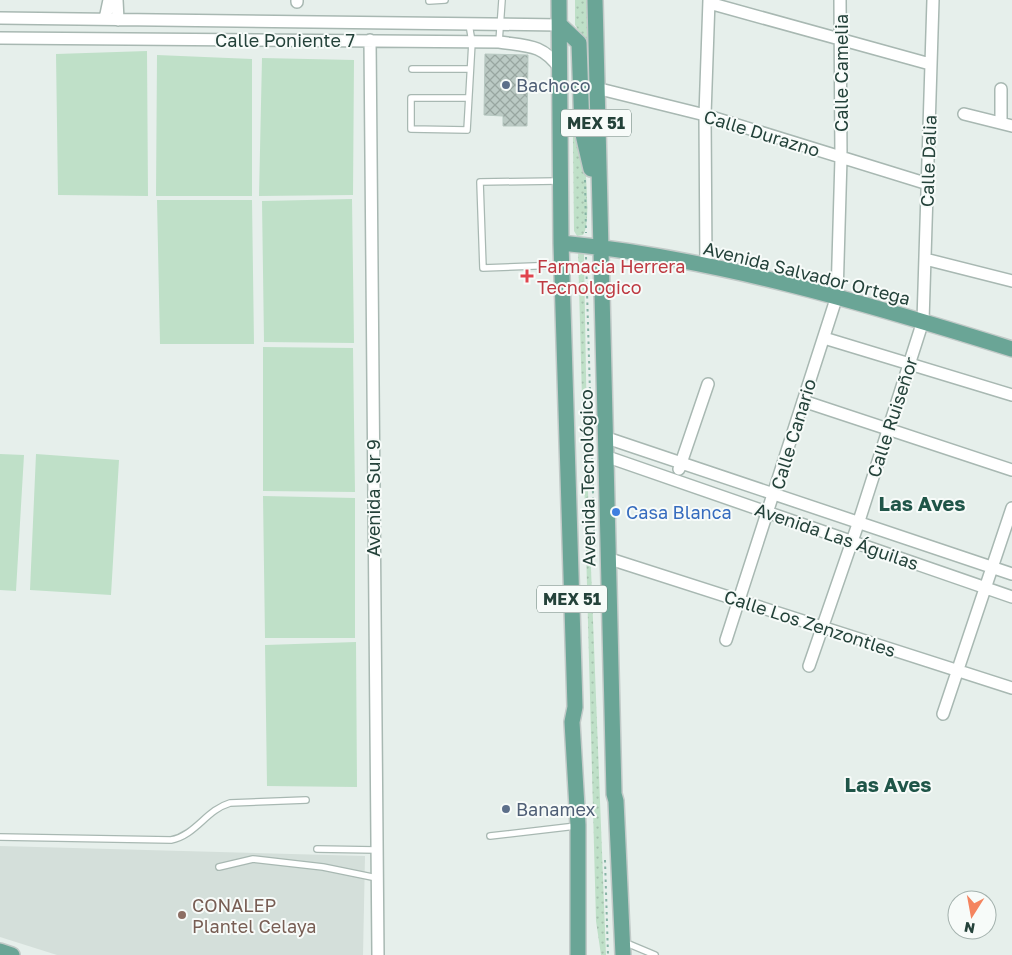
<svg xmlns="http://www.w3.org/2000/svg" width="1012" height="955" font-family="'Golos Text',sans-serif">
<defs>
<pattern id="park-dots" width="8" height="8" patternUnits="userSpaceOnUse" patternTransform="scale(1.25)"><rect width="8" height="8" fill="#bfe0c8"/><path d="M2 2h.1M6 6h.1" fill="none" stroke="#a4c1ad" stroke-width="1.8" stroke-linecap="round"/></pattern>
<pattern id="building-cross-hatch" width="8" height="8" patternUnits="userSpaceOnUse" patternTransform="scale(1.25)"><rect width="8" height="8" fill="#bbcac4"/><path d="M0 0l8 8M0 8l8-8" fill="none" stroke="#98a6a0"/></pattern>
</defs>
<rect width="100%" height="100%" fill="#e6efeb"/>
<path fill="#d4dfda" d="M0,846L365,856L363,955H57L0,937Z"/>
<path fill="#bfe0c8" d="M147,51L148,196L58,195L56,54Z
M157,55L252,59V196H156Z
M262,58L354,60L353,195L259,196Z
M352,199L354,343L264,342L262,201Z
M157,200H252L254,344H160Z
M263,347L353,348L355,492L263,491Z
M0,454L24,455L16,591L0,590Z
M36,454L119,460L111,595L30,590Z
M263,496L355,498V638H265Z
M356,642L357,787L267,786L265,645Z"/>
<path fill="url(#park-dots)" d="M575,0H587V49L581,34L575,25Z
M572,55C576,82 596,219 583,235L577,236L574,231Z
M578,250H584V256L588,491L606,955H601L596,921Z"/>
<path fill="url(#building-cross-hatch)" stroke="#b8c9c2" d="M485,54L528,55L527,126H503V116L484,115Z"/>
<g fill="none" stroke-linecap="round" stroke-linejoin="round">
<defs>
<path id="service" d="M429,1L445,0
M499,42L502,0
M412,69H470
M468,98H411V129L467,130L472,42L469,24
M558,181L480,182L483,268L560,265
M490,836L576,826
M0,837L171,840C196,835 206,810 230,803L306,800
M317,849L376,850
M219,867L253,859L323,867L377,878
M624,942L655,955"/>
<path id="minor" d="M117,0L118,20
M297,2V0
M709,3L930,64
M0,18L560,25
M105,19L109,0
M0,38L499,42C527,46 543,44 560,69
M370,40L378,955
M596,88L705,115L928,184
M964,114L1012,126
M1001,123V89
M925,259L1012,281
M706,266L705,115L709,0
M824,338L1012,395
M803,401L1012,470
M604,437L1012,574
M605,456L1012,597
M679,469L708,384
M607,558L1012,688
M726,640L837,296L841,158L840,0
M809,666L858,524L923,321L933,0
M943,714L1012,508"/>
<path id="primary" d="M559,0L561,243L575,707L572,722L578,825V955
M595,0L614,794L616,801L623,955
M560,25L579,43L582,130L591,169
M561,243C715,258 865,303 1012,349
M0,951L12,955"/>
</defs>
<use href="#service" stroke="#a8b8b2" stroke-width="8"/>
<use href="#minor" stroke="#a8b8b2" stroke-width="14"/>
<use href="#primary" stroke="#c2cac8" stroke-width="18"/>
<path stroke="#86b3a5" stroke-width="2" stroke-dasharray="2.5 4" stroke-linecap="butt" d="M585,180L586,233
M586,257L595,562
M605,860L608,955"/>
<use href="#service" stroke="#fff" stroke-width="5.5"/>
<use href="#minor" stroke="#fff" stroke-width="11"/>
<use href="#primary" stroke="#6aa596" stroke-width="15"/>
</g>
<g fill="#5c6f8a" stroke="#f7fbf9" stroke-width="2">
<circle cx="506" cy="85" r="5"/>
<circle cx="506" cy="809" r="5"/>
</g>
<path fill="#e0444e" stroke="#f7fbf9" stroke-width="2" d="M524.5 268.5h5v5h5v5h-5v5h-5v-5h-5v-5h5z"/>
<circle fill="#3f7fe0" stroke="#f7fbf9" stroke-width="2" cx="616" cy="512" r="5"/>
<circle fill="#8d6e63" stroke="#f7fbf9" stroke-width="2" cx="182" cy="915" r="5"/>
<g text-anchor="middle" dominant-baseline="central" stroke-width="4" stroke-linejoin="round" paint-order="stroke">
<g fill="#f7fbf9" stroke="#637a73" stroke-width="1">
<rect x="561" y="109.5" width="70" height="27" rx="4"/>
<rect x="537" y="585.5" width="70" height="27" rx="4"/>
</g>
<g font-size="16" font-weight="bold" fill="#24423a">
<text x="596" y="123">MEX 51</text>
<text x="572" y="599">MEX 51</text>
</g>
<g font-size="18" fill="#24423a" stroke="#f7fbf9">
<text x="285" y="40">Calle Poniente 7</text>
<text transform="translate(841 73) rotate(-90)">Calle Camelia</text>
<text transform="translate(762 133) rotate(17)">Calle Durazno</text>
<text transform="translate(928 161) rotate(-88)">Calle Dalia</text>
<text transform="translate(807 273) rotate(14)">Avenida Salvador Ortega</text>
<text transform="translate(892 417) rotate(-72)">Calle Ruiseñor</text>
<text transform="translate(793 434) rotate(-73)">Calle Canario</text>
<text transform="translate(587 478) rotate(-91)">Avenida Tecnológico</text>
<text transform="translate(373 498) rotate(-90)">Avenida Sur 9</text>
<text transform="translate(837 536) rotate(19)">Avenida Las Águilas</text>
<text transform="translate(810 623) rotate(18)">Calle Los Zenzontles</text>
</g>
<g font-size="18" fill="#4e5e75" stroke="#f7fbf9" text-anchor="start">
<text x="516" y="85">Bachoco</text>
<text x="516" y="809">Banamex</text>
</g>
<g font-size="18" fill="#be3a42" stroke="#f7fbf9" text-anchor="start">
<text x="537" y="266">Farmacia Herrera<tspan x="537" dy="21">Tecnologico</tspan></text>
</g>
<g font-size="18" fill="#366cbe" stroke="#f7fbf9" text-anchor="start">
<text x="626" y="512">Casa Blanca</text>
</g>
<g font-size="18" fill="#785e54" stroke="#f7fbf9" text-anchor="start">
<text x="192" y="905">CONALEP<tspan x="192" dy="21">Plantel Celaya</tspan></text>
</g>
<g font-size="20" font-weight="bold" fill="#1f5548" stroke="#f7fbf9">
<text x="922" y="503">Las Aves</text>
<text x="888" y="784">Las Aves</text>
</g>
</g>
<g transform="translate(972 915) rotate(191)"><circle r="24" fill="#f7fbf9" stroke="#a3b1ad"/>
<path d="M0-4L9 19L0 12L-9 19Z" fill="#f4845f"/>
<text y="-8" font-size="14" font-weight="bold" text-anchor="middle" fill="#24423a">N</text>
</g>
</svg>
